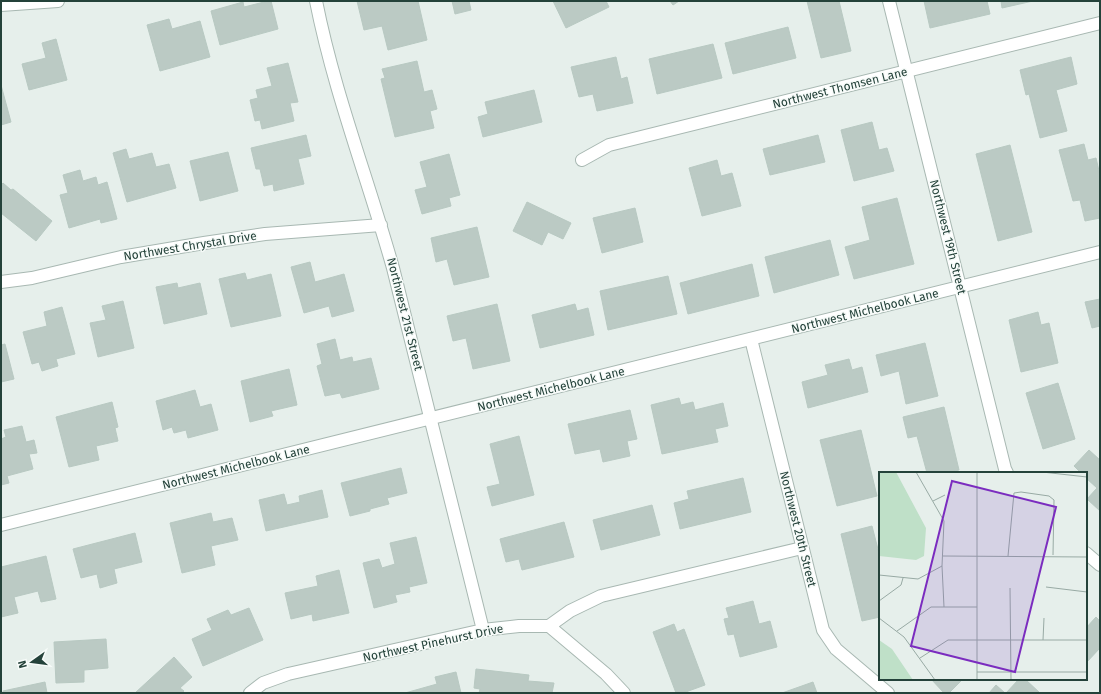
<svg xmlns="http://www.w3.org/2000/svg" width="1101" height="694" font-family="'Fira Sans',sans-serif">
<rect width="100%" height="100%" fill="#e6efeb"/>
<path fill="#bbcac4" stroke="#b8c9c2" d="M268,1H271L278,29L220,45L211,11L243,2L244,7Z
M357,1H418L427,40L388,50L382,26L364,30Z
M452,1H469L471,10L455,14Z
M553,1H606L609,7L566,28Z
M670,1H679L673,5Z
M807,1H839L851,51L821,58Z
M924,1H987L990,14L930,28Z
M1001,1H1033L1002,8Z
M169,19L172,29L200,21L210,57L160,71L147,25Z
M788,27L796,58L733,74L725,43Z
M56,39L67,80L29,90L22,64L46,58L42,43Z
M713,44L722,78L657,94L649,59Z
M616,57L621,79L627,77L633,103L597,111L593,94L579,97L571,67Z
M1071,57L1077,84L1056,90L1067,131L1040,138L1029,94L1026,95L1020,70Z
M417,61L424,92L432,90L437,109L430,111L434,128L395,137L381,79L385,78L382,69Z
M288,63L298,102L290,103L294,121L262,129L260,120L255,121L250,100L258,98L256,90L272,86L267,68Z
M1,85L11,122L1,125Z
M534,90L542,122L483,137L478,117L488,114L485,102Z
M872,122L879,150L887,148L894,171L854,181L841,130Z
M306,135L311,156L298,159L304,184L274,191L273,184L264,186L260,169H256L251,148Z
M818,135L825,162L770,175L763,149Z
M1084,144L1088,160L1096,158L1100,175V218L1085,221L1080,200L1073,201L1059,150Z
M1010,145L1032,232L998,241L976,154Z
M126,149L129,159L152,153L156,167L169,164L176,188L127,202L113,153Z
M228,152L238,191L200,201L190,161Z
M449,154L460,195L449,198L451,206L422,214L415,190L427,187L420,162Z
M717,160L721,176L732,173L741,206L702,216L689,168Z
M80,170L83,181L96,177L98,185L107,182L117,219L101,223L100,219L69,228L60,195L68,193L63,175Z
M3,183L11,190L13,189L52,221L36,241L1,213V185Z
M897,198L914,264L854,279L845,247L870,240L862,207Z
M527,202L571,223L563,239L548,232L542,245L513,231Z
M635,208L643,242L602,253L593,218Z
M477,227L489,277L454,285L447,259L436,262L431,238Z
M830,240L839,275L774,293L765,257Z
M310,262L315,282L344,274L354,311L332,317L329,306L304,313L291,267Z
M752,264L759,296L688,314L680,283Z
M245,273L247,280L271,274L281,316L231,327L219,279Z
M668,276L677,314L608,330L600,291Z
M177,283L178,288L200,283L207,314L164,324L156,287Z
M1100,299V326L1092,328L1085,302Z
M123,301L134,348L98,357L90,323L106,320L102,306Z
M497,304L510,361L473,369L466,338L453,341L447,316Z
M575,304L577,311L588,308L594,335L540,348L532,315Z
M62,307L75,354L56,359L58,366L42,371L39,362L32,364L23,332L47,326L44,312Z
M1038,312L1041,325L1049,323L1058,363L1021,372L1009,320Z
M335,339L340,360L352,357L353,362L371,358L379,389L342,398L340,393L325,396L317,366L322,364L317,344Z
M925,343L938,396L906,404L899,371L881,376L876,355Z
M5,344L14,379L1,382V345Z
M849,359L852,370L862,367L868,392L808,408L802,382L828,375L825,365Z
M289,369L297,405L271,411L273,416L250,422L241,381Z
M1058,383L1075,439L1043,449L1026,393Z
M195,390L200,407L211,404L218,430L188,438L186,430L174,433L172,427L163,430L156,401Z
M679,398L681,405L693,402L695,410L723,403L728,426L715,429L718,442L662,454L651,405Z
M112,402L118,427L115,428L118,441L96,446L99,460L69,467L56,417Z
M944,407L959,470L947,473H927L917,436L908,438L903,417Z
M630,410L637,439L627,441L630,456L603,462L600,449L575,454L568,424Z
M22,426L26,442L34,440L37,453L29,454L33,469L7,476L9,483L1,485V439L6,437L4,430Z
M861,430L877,496L837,506L820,440Z
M519,436L534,495L492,506L487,487L500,484L490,444Z
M1089,450L1100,460V511L1087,499L1097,488L1086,478V473H1081L1074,466Z
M401,468L407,493L387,498L389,504L370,509V511L350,516L341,483Z
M743,478L751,512L680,529L674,503L689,499L687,491Z
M322,490L328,517L266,531L259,500L284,494L287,505L300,502L299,496Z
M652,505L660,535L601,550L593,520Z
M211,513L213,522L232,518L238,540L211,546L215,565L182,573L170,523Z
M564,522L574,557L522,570L519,559L506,562L500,539Z
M872,526L880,557V617L862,621L841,534Z
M135,533L142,562L114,569L117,583L100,588L97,574L81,578L73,549Z
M416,537L427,583L409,587L410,592L395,595L397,602L374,608L363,563L379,559L382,568L395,564L390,543Z
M46,556L56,599L41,602L38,591L14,597L18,613L1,617V567Z
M339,570L349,613L313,621L312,614L291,619L285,593L318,586L316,576Z
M753,601L759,624L770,621L777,647L740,657L734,634L728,635L724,619L729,618L726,608Z
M249,608L263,640L203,666L192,639L212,630L207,619L228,610L231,615Z
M1096,617L1100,621V648L1086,663V628Z
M674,624L677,632L684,629L705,685L683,693H676L653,632Z
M106,639L108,668L84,670V682L56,683L54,642Z
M174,657L192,677L180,688L184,691L182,693H135Z
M476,669L529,675L528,681L554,683L552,693H479L480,689L474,688Z
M456,672L461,693H405L437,684L435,677Z
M931,679H963L949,693H944Z
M1019,679H1025L1040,693H1006Z
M45,682L47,693H3V691Z
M813,682L817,693H782Z
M996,685L1005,693H989Z"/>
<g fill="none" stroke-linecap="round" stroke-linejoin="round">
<defs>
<path id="minor" d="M316,1C334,92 368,179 393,268L483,630
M1,5L58,1
M582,160L609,145L1100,23
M1,282L32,278L121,257L204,243L265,234L381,225
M960,287L1005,469L1007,473
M751,339L823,630L836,649L888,693
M1086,553L1100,565
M549,626L606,674L624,693
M250,693L263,683L288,674L483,630L519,626H549L570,611L601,596L802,548"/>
<path id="tertiary" d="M889,1L960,287
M1,525L1100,252"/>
</defs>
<use href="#minor" stroke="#a8b8b2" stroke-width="14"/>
<use href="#tertiary" stroke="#a8b8b2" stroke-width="14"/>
<use href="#minor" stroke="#fff" stroke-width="12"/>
<use href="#tertiary" stroke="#fff" stroke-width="12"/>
</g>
<g text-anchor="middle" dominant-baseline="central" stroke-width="3" stroke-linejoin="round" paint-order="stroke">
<g font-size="12" fill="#24423a" stroke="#f7fbf9">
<text transform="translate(840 88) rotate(-14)">Northwest Thomsen Lane</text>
<text transform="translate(948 237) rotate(76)">Northwest 19th Street</text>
<text transform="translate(190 246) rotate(-9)">Northwest Chrystal Drive</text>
<text transform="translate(865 311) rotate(-14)">Northwest Michelbook Lane</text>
<text transform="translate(405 314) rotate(76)">Northwest 21st Street</text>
<text transform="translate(551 389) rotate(-14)">Northwest Michelbook Lane</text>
<text transform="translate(236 467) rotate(-14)">Northwest Michelbook Lane</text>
<text transform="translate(798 529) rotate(76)">Northwest 20th Street</text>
<text transform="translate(433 643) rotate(-12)">Northwest Pinehurst Drive</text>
</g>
</g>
<g transform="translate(879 472)">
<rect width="208" height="208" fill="#e6efeb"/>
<path d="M0,0H17L47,56L45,84L37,88L0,84ZM0,168L13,177L34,208H0Z" fill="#bfe0c8"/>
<path fill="none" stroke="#98aaa4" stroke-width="1" d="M37,0L65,49L63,94L65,135M163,0L208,5M54,29L66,23M64,84L208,85M129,84L135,21L142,20L170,24L175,28L174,83M0,103L39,107L63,94M167,115L208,120M131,116L132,208M0,129L22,113L24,106M0,146L25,165L56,208M208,158V175M18,159L52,135H98M164,168L165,146M41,186L69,168H208M98,200H208M98,208V0"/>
<path fill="#7b2cbf" fill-opacity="0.15" stroke="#7b2cbf" stroke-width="2" d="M73,9L177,35L136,200L32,174Z"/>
<rect width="208" height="208" fill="none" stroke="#24423a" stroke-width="2"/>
</g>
<rect width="1101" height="694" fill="none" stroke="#24423a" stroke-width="4"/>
<g transform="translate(32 662) rotate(256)" stroke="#f7fbf9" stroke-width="3" paint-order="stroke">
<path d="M0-3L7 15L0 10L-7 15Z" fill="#24423a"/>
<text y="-6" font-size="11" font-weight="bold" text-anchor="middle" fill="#24423a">N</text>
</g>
</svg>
